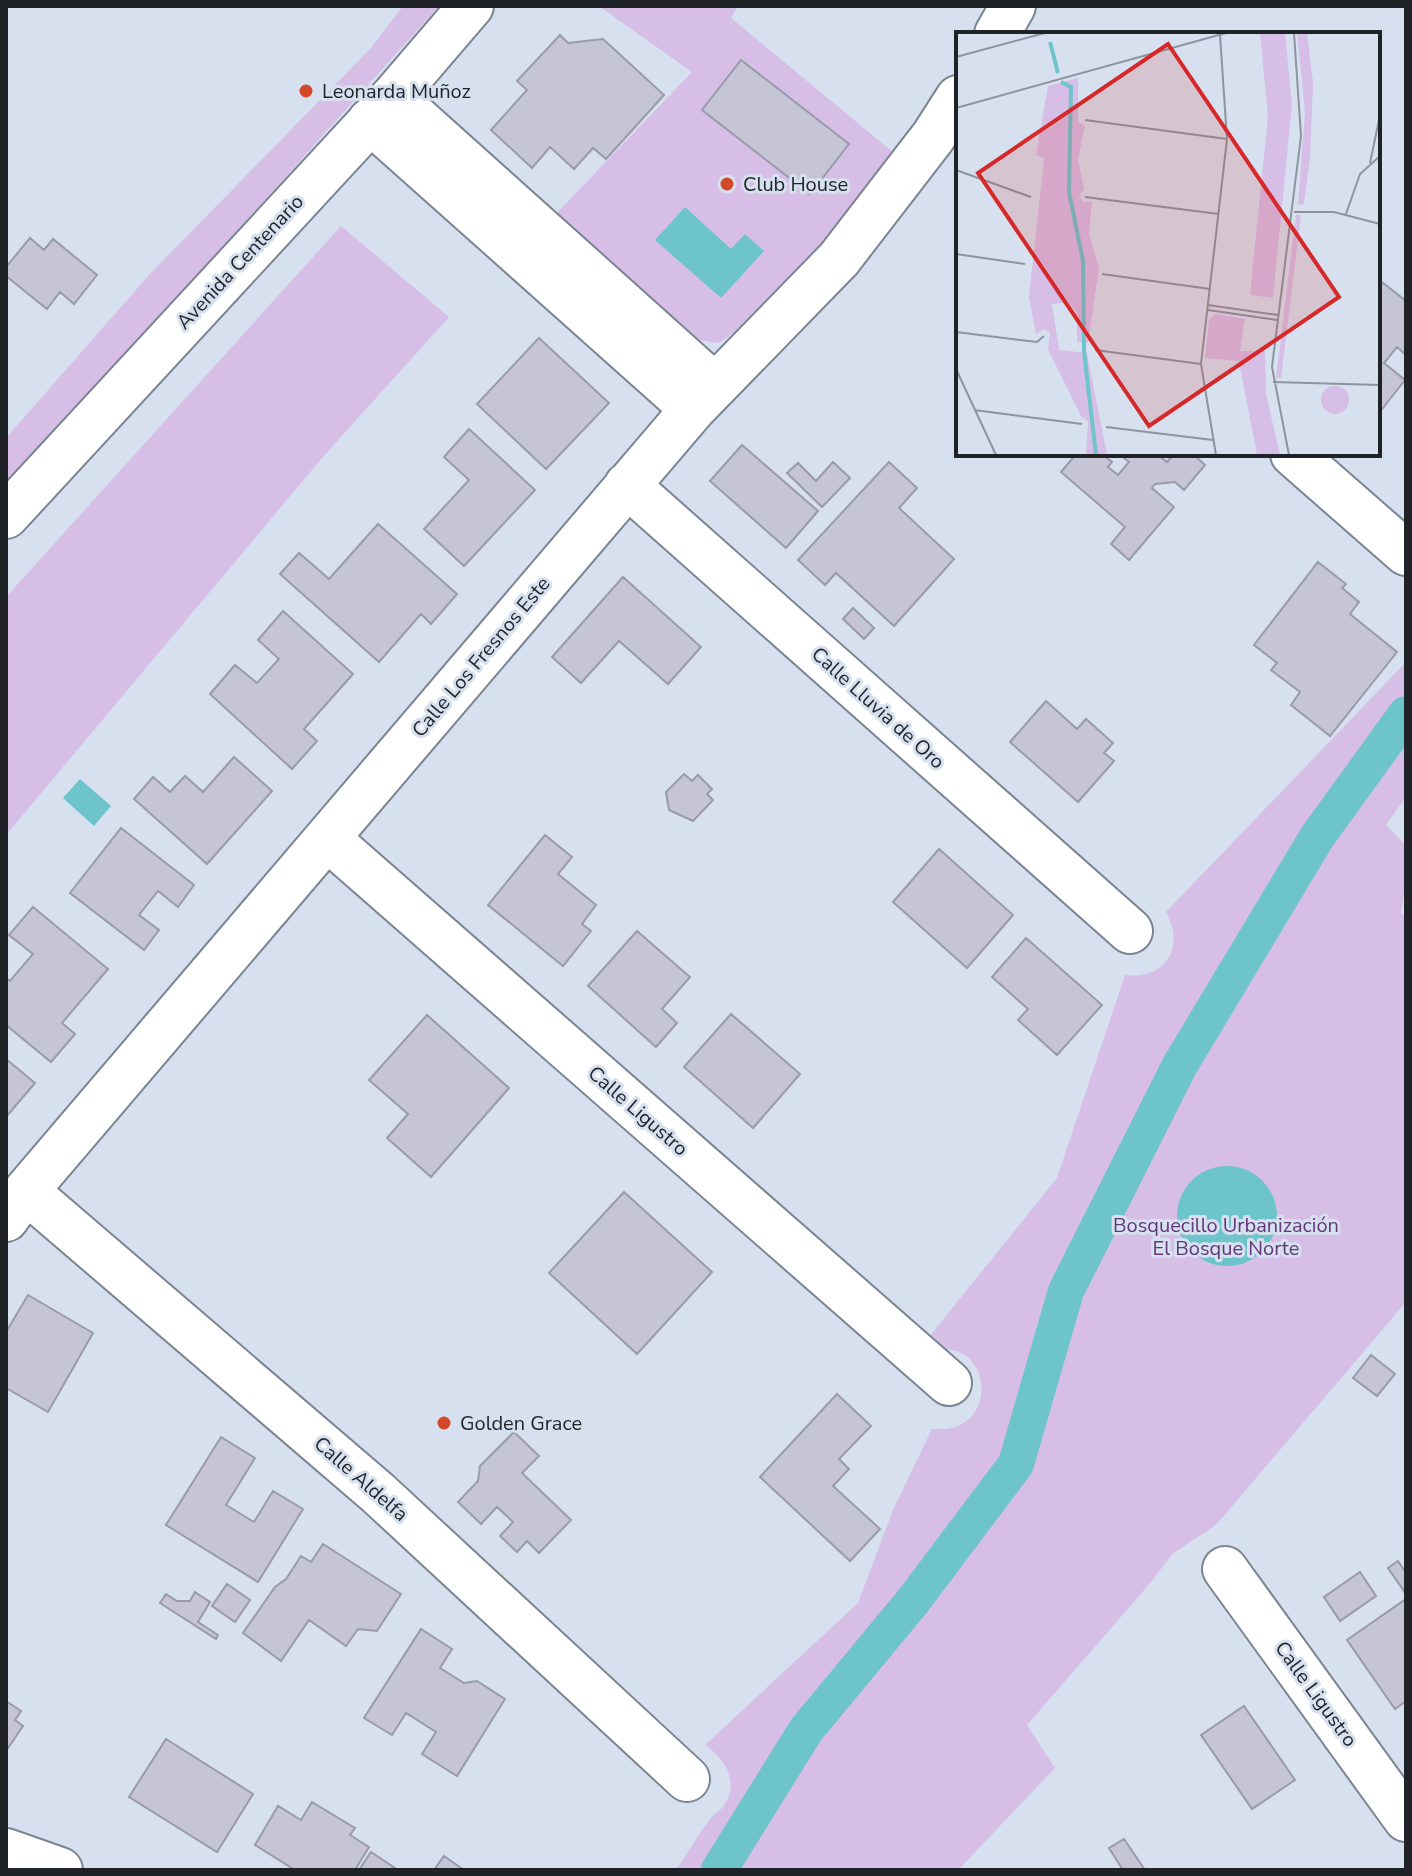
<svg xmlns="http://www.w3.org/2000/svg" width="1412" height="1876" font-family="'Nunito Sans',sans-serif">
<rect width="100%" height="100%" fill="#d6e0ef"/>
<path fill="#d6bee6" d="M403,6H439L6,488V438L149,275L370,49Z
M599,6H738L731,18L894,153L816,251L740,329L718,343L692,339L555,215L692,72Z
M341,226L449,317L322,458L6,835V597Z
M1406,662V797L1386,825L1406,846V878L1401,913L1406,916V1302L1216,1525L1172,1554L1152,1581L1027,1725L1055,1768L958,1870H676C688,1853 698,1834 711,1818C714,1814 718,1812 721,1809C741,1786 727,1760 705,1745L858,1603L893,1510L932,1429C943,1429 952,1430 962,1424C987,1410 988,1372 965,1355C951,1346 938,1352 925,1342L1057,1178L1125,975C1165,980 1186,948 1166,912Z"/>
<path fill="#6ec4cb" d="M685,207L731,249L745,234L764,251L721,298L655,240Z
M80,779L111,806L94,826L63,798Z
M1177 1216a50 50 0 1 1 100 0a50 50 0 1 1-100 0Z"/>
<g fill="none" stroke-linecap="round" stroke-linejoin="round">
<path stroke="#6ec4cb" stroke-width="36" d="M719,1870L806,1730L913,1601L1016,1464L1066,1291L1180,1065L1317,837L1406,714"/>
</g>
<path fill="#c5c5d6" stroke="#999aaa" stroke-width="2" d="M560,35L568,43L603,39L664,95L606,159L593,148L574,169L550,147L532,168L491,130L527,90L517,81Z
M741,60L849,144L810,194L702,110Z
M30,238L44,250L53,239L97,275L74,304L60,292L47,309L6,276V267Z
M1378,279L1406,301V355L1397,347L1384,363L1405,380L1379,413Z
M539,338L609,403L546,469L477,404Z
M469,429L535,490L464,566L424,529L469,480L444,457Z
M742,445L818,511L786,548L710,481Z
M1076,454H1102L1112,462L1108,467L1118,475L1129,462L1119,454H1157L1167,462L1174,454H1193L1205,465L1184,490L1175,482L1155,484L1152,488L1174,507L1129,560L1111,544L1125,527L1061,472Z
M833,462L850,478L822,507L787,473L798,463L816,481Z
M889,462L917,488L899,508L954,559L894,626L836,573L825,585L798,560Z
M378,524L457,594L431,624L421,614L379,662L280,574L299,553L329,579Z
M1318,562L1346,584L1342,588L1359,602L1350,614L1397,652L1330,736L1291,705L1300,692L1271,670L1277,663L1254,645Z
M623,577L701,647L668,684L619,641L581,683L552,657Z
M853,608L874,628L864,639L843,619Z
M283,611L353,674L304,729L317,741L292,769L210,694L235,665L257,683L279,659L258,640Z
M1046,701L1077,729L1086,719L1113,743L1104,753L1114,761L1078,802L1010,742Z
M234,757L272,791L207,864L134,799L153,777L170,792L185,776L203,792Z
M684,774L692,781L698,775L712,789L707,794L713,800L693,821L669,810L666,792Z
M121,828L194,885L178,907L158,891L139,915L159,930L144,950L70,893Z
M545,835L572,857L558,874L596,905L582,924L591,931L563,966L488,905Z
M939,849L1013,915L967,968L893,902Z
M33,907L108,969L62,1023L75,1034L51,1062L6,1025V978L10,981L33,954L9,935Z
M637,931L690,977L662,1009L677,1023L656,1047L588,986Z
M1026,938L1102,1005L1057,1055L1018,1020L1028,1009L992,977Z
M731,1014L800,1074L753,1128L684,1067Z
M427,1015L509,1088L431,1177L387,1138L408,1114L369,1080Z
M6,1059L35,1083L6,1117Z
M624,1192L712,1272L637,1354L549,1273Z
M28,1295L93,1333L48,1412L6,1388V1332Z
M1371,1355L1395,1374L1377,1396L1353,1378Z
M837,1394L871,1426L839,1459L849,1469L833,1486L880,1529L850,1561L760,1477Z
M514,1432L539,1456L522,1473L571,1520L539,1553L527,1541L517,1552L500,1536L513,1522L497,1507L481,1524L458,1502L478,1481L480,1466Z
M221,1437L255,1458L226,1505L254,1522L273,1491L303,1509L258,1582L166,1525Z
M323,1544L401,1594L377,1631L358,1629L346,1646L309,1620L281,1661L243,1633L275,1587L286,1579L301,1556L311,1562Z
M1398,1561L1406,1573V1594L1388,1568Z
M1360,1572L1376,1596L1340,1621L1324,1597Z
M227,1584L250,1600L235,1622L212,1606Z
M195,1592L210,1602L198,1622L218,1635L216,1639L160,1603L166,1594L177,1601H190Z
M1406,1599V1701L1395,1709L1347,1640Z
M421,1629L452,1649L440,1668L464,1683L477,1681L505,1699L457,1776L422,1754L436,1732L406,1713L392,1735L364,1718Z
M6,1701L21,1711L15,1720L23,1726L6,1751Z
M1244,1706L1295,1780L1252,1809L1201,1735Z
M166,1739L253,1794L217,1852L129,1797Z
M312,1802L355,1828L350,1835L369,1847L355,1870H295L255,1845L278,1806L301,1820Z
M1124,1839L1145,1870H1123L1109,1848Z
M371,1852L398,1870H359Z
M444,1856L464,1870H434Z"/>
<g fill="none" stroke-linecap="round" stroke-linejoin="round">
<defs>
<path id="minor" d="M997,34L1013,6
M393,97L715,386
M370,121L693,409
M1293,454L1406,553
M627,485L1130,931
M6,516L393,97L471,6
M328,839L949,1383
M26,1191L378,1493L687,1779
M6,1219L26,1191L693,409L839,259L933,137L958,98
M1225,1569L1406,1819
M6,1851L60,1870"/>
</defs>
<use href="#minor" stroke="#7b8492" stroke-width="48"/>
<use href="#minor" stroke="#fff" stroke-width="44"/>
</g>
<g fill="#d34829" stroke="#d6e0ef" stroke-width="3">
<circle cx="306" cy="91" r="8"/>
<circle cx="727" cy="184" r="8"/>
<circle cx="444" cy="1423" r="8"/>
</g>
<g text-anchor="middle" dominant-baseline="central" stroke-width="6" stroke-linejoin="round" paint-order="stroke">
<g font-size="20" fill="#1f2328" stroke="#d6e0ef" text-anchor="start">
<text x="322" y="91">Leonarda Muñoz</text>
<text x="743" y="184">Club House</text>
<text x="460" y="1423">Golden Grace</text>
</g>
<g font-size="20" fill="#1f2328" stroke="#d6e0ef">
<text transform="translate(240 262) rotate(-47)">Avenida Centenario</text>
<text transform="translate(481 657) rotate(-50)">Calle Los Fresnos Este</text>
<text transform="translate(878 708) rotate(42)">Calle Lluvia de Oro</text>
<text transform="translate(638 1111) rotate(41)">Calle Ligustro</text>
<text transform="translate(361 1479) rotate(41)">Calle Aldelfa</text>
<text transform="translate(1316 1694) rotate(54)">Calle Ligustro</text>
</g>
<g font-size="20" fill="#62387a" stroke="#d6e0ef">
<text x="1226" y="1225">Bosquecillo Urbanización<tspan x="1226" dy="23">El Bosque Norte</tspan></text>
</g>
</g>
<g transform="translate(956 32)">
<rect width="424" height="424" fill="#d6e0ef"/>
<path d="M304,1H329L336,73L317,266L294,263L312,84ZM341,1H351L357,51L354,126L348,172L342,173L349,80ZM122,46V90L129,94L122,127L128,157L123,164L127,170L136,169L133,202L143,236L132,311L121,310V280L111,270L96,272L103,318L131,321L151,423H130L132,389L125,384L92,317L94,301L88,297L80,302L73,265L88,126L80,123L92,54ZM340,183H345L325,346H320ZM259,282L289,287L284,319H309L310,362L324,423H301L283,329L249,326L253,288ZM365 368a14 14 0 1 1 28 0a14 14 0 1 1-28 0Z" fill="#d6bee6"/>
<path fill="none" stroke="#6ec4cb" stroke-width="4" d="M94,10L102,41M105,50L115,55L113,160L127,229L128,319L140,423"/>
<path fill="none" stroke="#8d949f" stroke-width="2" d="M0,25L89,1M0,76L270,1M129,88L271,107M414,131L424,83M0,138L75,165M129,165L263,182M338,180H378L424,192M390,182L404,142L424,124M0,222L69,232M146,242L254,257M252,273L322,283M252,278L321,288M0,300L81,310L88,304M139,318L245,332M0,337L40,423M317,350L424,353M18,378L126,392M150,395L257,408M260,423L245,332L271,107L264,3M333,423L316,335L345,104L338,1"/>
<path fill="#d62828" fill-opacity="0.15" stroke="#d62828" stroke-width="4" d="M212,12L383,265L193,394L22,141Z"/>
<rect width="424" height="424" fill="none" stroke="#1f2328" stroke-width="4"/>
</g>
<rect width="1412" height="1876" fill="none" stroke="#1f2328" stroke-width="16"/>
</svg>
